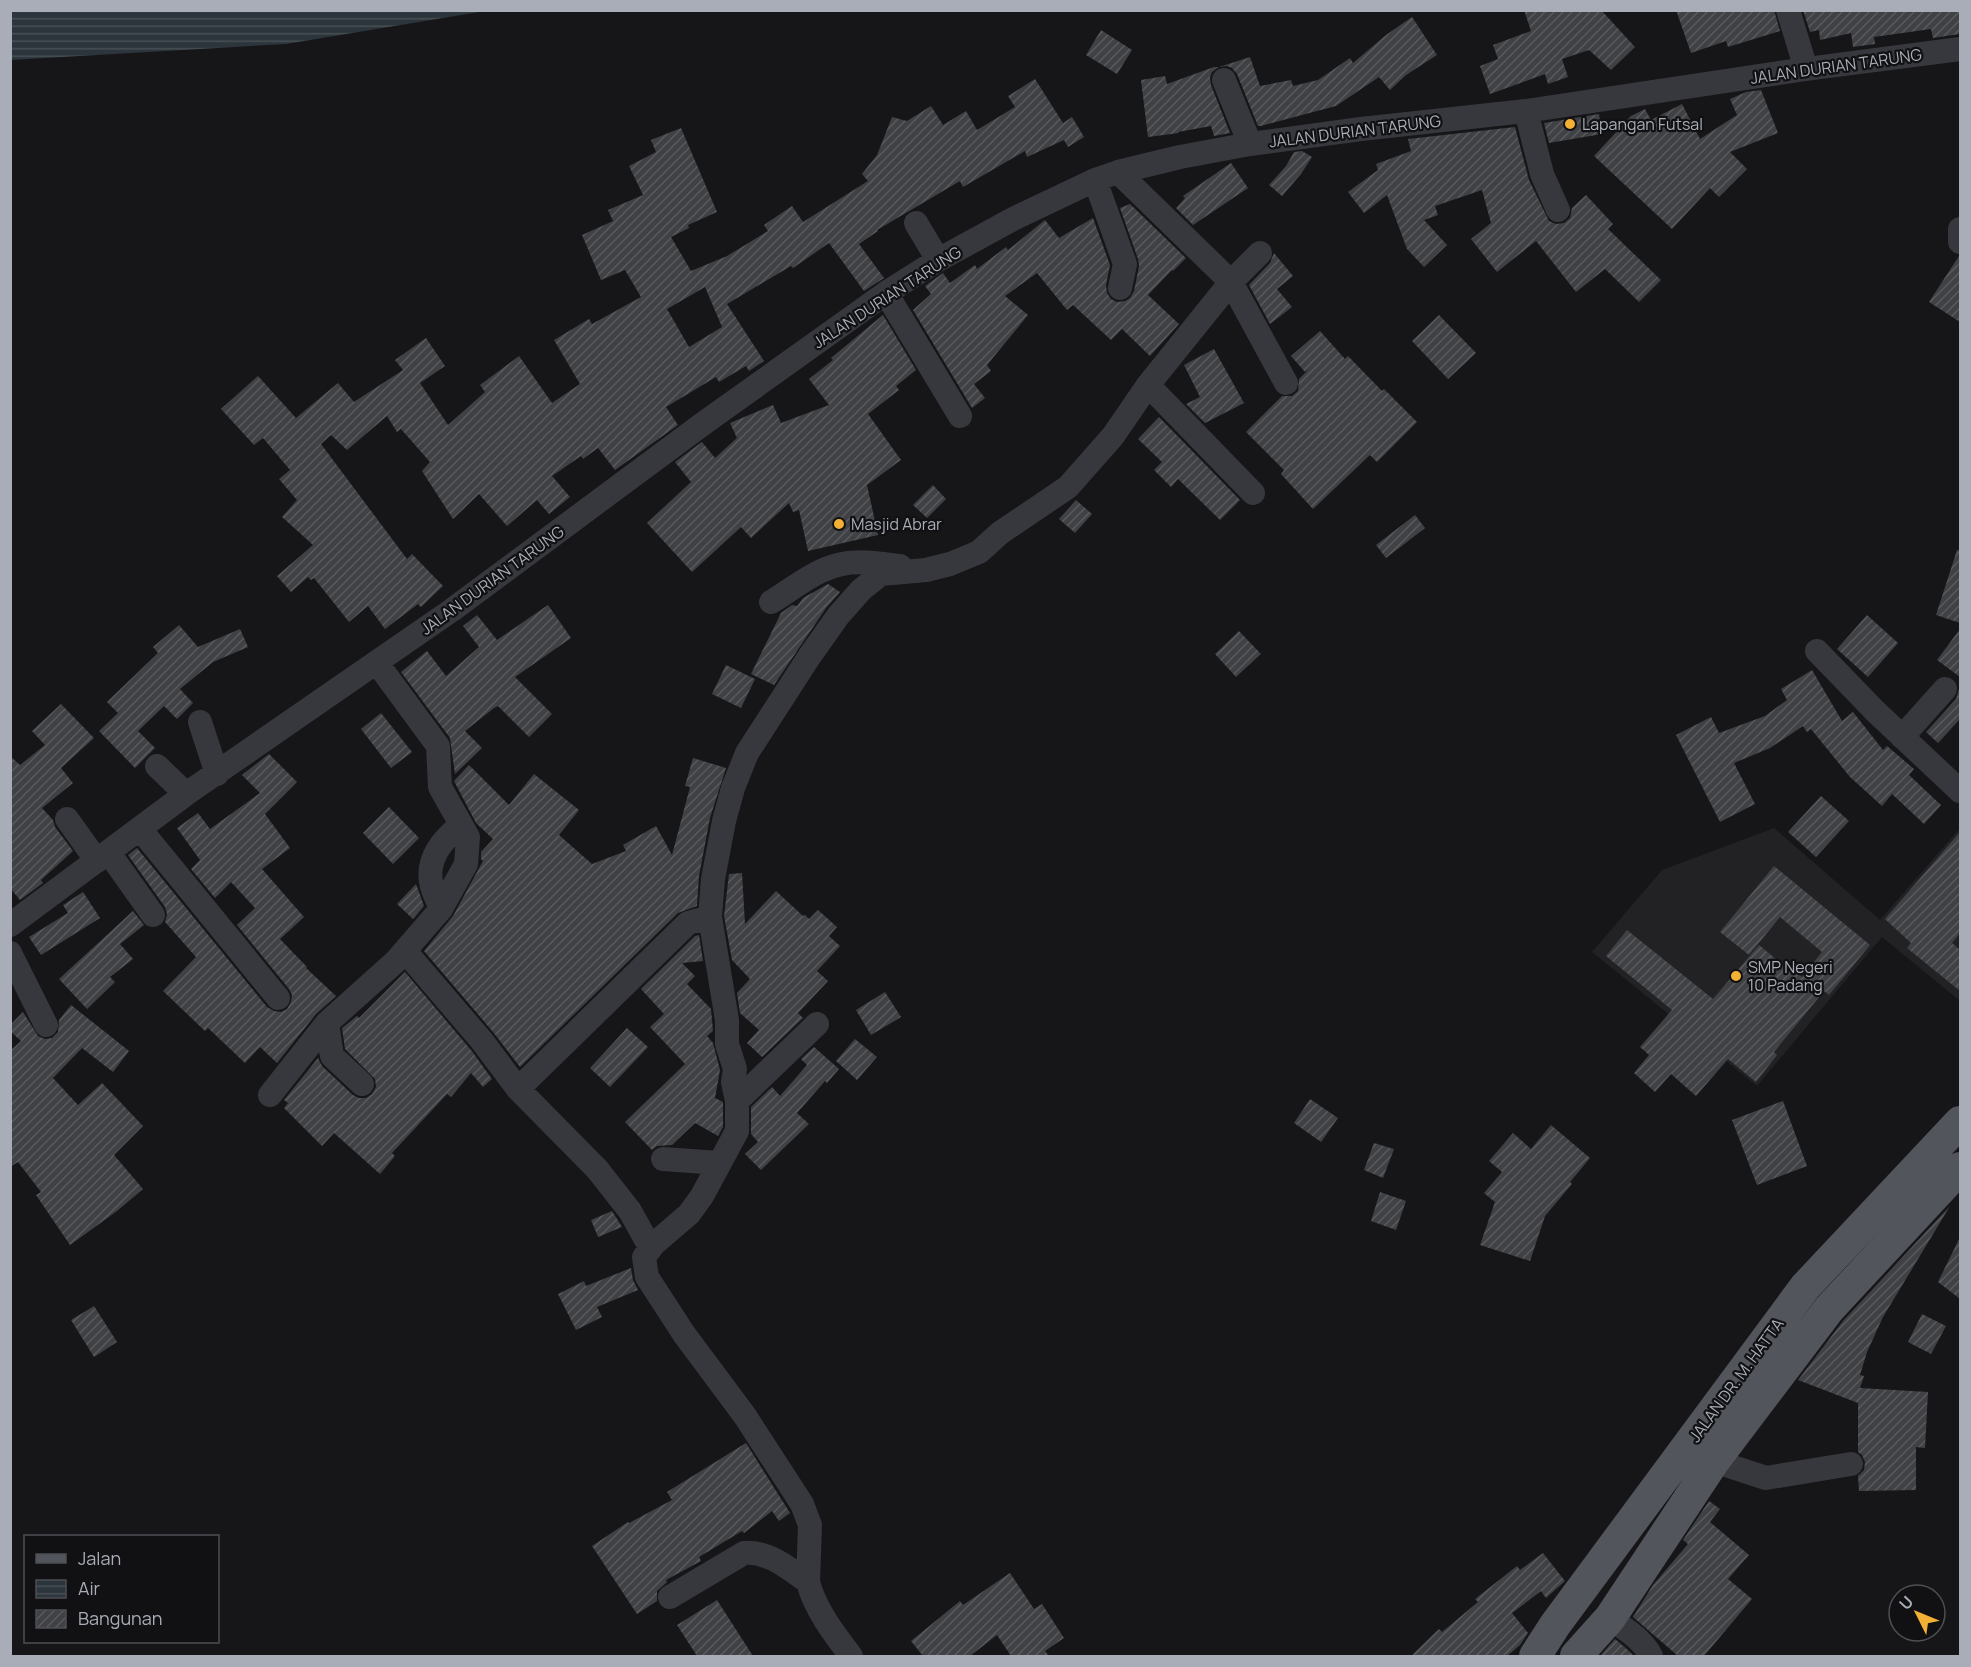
<svg xmlns="http://www.w3.org/2000/svg" width="1971" height="1667" font-family="Manrope,sans-serif">
<defs>
<pattern id="water-rules" width="6" height="5" patternUnits="userSpaceOnUse" patternTransform="scale(1.5)"><rect width="6" height="5" fill="#2c353c"/><path d="M0 2.5h6" fill="none" stroke="#485056"/></pattern>
<pattern id="building-hatch" width="6" height="6" patternUnits="userSpaceOnUse" patternTransform="scale(1.5)"><rect width="6" height="6" fill="#404145"/><path d="M-1 1l2-2M0 6l6-6M5 7l2-2" fill="none" stroke="#595a5e"/></pattern>
</defs>
<rect width="100%" height="100%" fill="#161618"/>
<path fill="#222225" d="M1774,828L1880,920L1960,828V1001L1882,937L1757,1086L1592,952L1662,870Z"/>
<path fill="url(#water-rules)" d="M11,10H485V11L286,44L11,60Z"/>
<path fill="url(#building-hatch)" fill-rule="evenodd" d="M1524,10H1601L1635,47L1611,70L1589,50L1562,59L1568,77L1548,84L1545,74L1490,94L1480,66L1498,59L1493,45L1531,31Z
M1676,10H1774L1780,31L1728,47L1726,41L1691,53Z
M1803,10H1960V34L1933,38L1931,29L1874,37L1875,44L1853,47L1851,33L1820,40L1819,30L1810,32Z
M1412,17L1437,55L1406,75L1390,90L1379,77L1336,106L1261,126H1258L1237,74L1232,68L1227,66L1219,67L1250,57L1260,86L1291,80L1293,86L1318,80L1350,58L1353,63L1386,35Z
M1101,30L1132,50L1117,74L1086,55Z
M1214,67H1219L1212,72L1210,77L1211,85L1230,133L1214,136L1211,126L1178,132L1179,133L1148,137L1141,80L1165,76L1167,84Z
M1035,79L1063,123L1072,117L1084,137L1068,147L1064,140L1027,157L1025,151L963,187L960,181L877,230L878,231L859,244L884,278L864,291L829,243L793,268L791,266L727,304L764,361L749,371L746,366L719,382L716,377L666,407L678,425L615,470L598,448L583,459L581,456L552,476L570,497L549,514L537,500L507,526L479,494L453,519L422,471L430,462L401,429L397,432L387,416L347,450L331,435L321,444L407,559L412,554L443,586L421,607L418,604L385,629L368,606L349,622L314,578L311,580L308,577L291,592L277,576L313,545L282,517L297,500L279,479L290,470L263,438L254,445L221,409L258,376L296,418L338,383L354,402L403,370L395,360L426,338L445,366L420,383L448,425L485,392L480,385L519,356L552,403L580,384L554,340L589,319L592,324L641,297L625,270L601,280L582,235L613,221L608,210L643,195L629,166L656,152L651,140L681,128L717,212L688,225L689,228L671,237L691,271L727,256L768,231L764,225L792,206L803,222L868,181L862,174L877,155L892,117L907,121L931,106L943,125L966,111L977,130L1015,107L1008,96ZM705,287L722,327L689,347L667,309Z
M1761,90L1778,133L1730,152L1747,169L1719,197L1710,188L1672,229L1594,156L1631,116L1645,109L1651,120L1682,104L1700,139L1737,115L1730,99L1746,92Z
M1599,114L1602,134L1549,143L1544,123Z
M1515,127L1529,180L1549,221L1556,224L1564,223L1570,218L1572,208L1586,195L1613,224L1608,229L1661,280L1639,302L1605,269L1576,292L1536,241L1497,272L1471,239L1491,223L1482,190L1435,206L1438,215L1424,220L1447,245L1424,267L1407,249L1387,195L1364,213L1348,192L1378,170L1376,164L1411,151L1408,139Z
M1302,151L1312,157L1301,174L1282,196L1269,185L1286,166L1294,152Z
M1231,163L1248,188L1193,225L1176,208L1185,198L1183,196Z
M1130,204L1186,258L1173,271L1172,270L1148,295L1179,324L1150,356L1122,329L1111,340L1073,305L1067,310L1037,273L1005,296L1028,315L987,365L991,371L974,384L985,398L972,408L913,310L931,294L925,286L943,273L950,283L975,265L977,269L1006,247L1008,250L1045,220L1059,238L1093,218L1110,265L1106,285L1107,293L1111,299L1117,302L1125,301L1130,298L1134,291L1139,266L1138,259L1120,208Z
M1274,253L1293,276L1277,289L1292,307L1270,324L1249,285L1270,263Z
M1959,256H1960V322L1929,302Z
M883,315L916,370L896,386L899,390L868,414L901,460L867,485L878,535L808,551L799,510L793,512L789,503L751,538L741,527L692,572L647,523L691,482L675,462L702,442L715,458L737,438L730,423L773,405L781,423L829,405L809,379L833,360L831,358Z
M1439,315L1476,353L1448,379L1412,341Z
M1320,331L1345,359L1348,356L1382,391L1384,389L1417,422L1377,462L1370,455L1313,509L1281,474L1284,470L1246,432L1282,396H1292L1298,391L1299,379L1309,369L1305,372L1291,356Z
M1214,349L1244,403L1205,423L1186,404L1200,397L1184,365Z
M1159,417L1240,500L1220,520L1178,479L1171,487L1154,470L1162,462L1138,439Z
M933,485L946,499L927,518L913,505Z
M1076,500L1092,514L1075,533L1059,519Z
M1415,515L1425,528L1386,558L1376,545Z
M1957,550H1960V623L1936,615Z
M828,584L840,592L826,608L774,685L751,674L781,613L792,605L797,606L803,598Z
M548,605L571,638L515,677L552,714L529,737L498,706L494,708L465,731L482,748L455,774L450,738L401,672L427,651L446,676L479,647L463,626L477,615L497,640Z
M1867,615L1898,643L1868,677L1837,649Z
M179,625L198,647L240,629L248,647L213,662L180,689L193,703L177,719L164,706L138,731L155,748L135,768L99,731L118,713L107,702L158,653L153,647Z
M1960,629V677L1937,660Z
M1239,631L1261,654L1236,677L1215,654Z
M726,665L755,679L741,708L712,694Z
M1812,670L1842,721L1853,712L1883,750L1887,746L1914,769L1909,775L1941,805L1924,824L1892,794L1882,806L1850,777L1811,729L1807,732L1803,726L1770,748L1734,763L1755,804L1720,822L1676,735L1711,717L1719,733L1765,716L1787,700L1781,689Z
M1960,685V719L1938,743L1926,732L1956,699Z
M61,704L94,738L61,768L73,783L42,808L53,820L55,827L73,851L41,880L43,883L20,900L10,888V756L20,765L45,745L32,731Z
M381,713L412,752L391,768L361,729Z
M269,754L297,782L265,814L290,848L262,869L304,917L280,939L307,967L306,968L336,996L316,1014L277,1063L260,1047L245,1063L208,1028L205,1031L163,991L196,957L165,922L167,914L165,907L128,855L137,848L267,1007L274,1011L281,1012L287,1009L291,1002L292,995L289,989L237,925L255,908L231,882L215,898L191,869L200,860L177,828L198,813L210,829L260,793L242,775Z
M693,758L726,768L710,818L699,876L697,906L678,913L520,1067L493,1032L424,951L453,916L483,861L481,859V852L493,839L476,823L454,781L469,765L509,805L534,774L579,810L559,835L592,864L626,851L623,845L656,826L672,855L690,787L685,786Z
M1821,796L1849,821L1816,857L1788,832Z
M389,807L419,838L393,864L363,833Z
M1960,832V933L1952,943L1960,950V991L1907,948L1911,943L1885,919Z
M1774,866L1870,945L1829,995L1824,991L1774,1052L1777,1055L1756,1082L1728,1059L1696,1096L1671,1074L1655,1092L1634,1073L1649,1055L1640,1047L1672,1010L1606,956L1627,930L1713,999L1759,945L1790,971L1792,969L1802,977L1822,952L1780,917L1749,955L1720,932Z
M742,873L745,924L776,891L803,916L805,915L809,919L818,910L837,927L829,936L840,946L817,971L828,981L798,1013L803,1018L762,1057L747,1043L759,1030L740,1013L737,993L750,979L732,960L724,916L729,874Z
M416,884L424,906L413,919L397,904Z
M83,892L100,918L41,955L29,937L68,913L63,905Z
M133,911L144,925L120,944L133,959L110,977L115,982L87,1009L59,979Z
M699,935L703,961L682,963L695,976L687,984L711,1009L713,1031L707,1036L713,1043L720,1070L715,1098L723,1102V1127L718,1136L695,1123L672,1145L657,1146L652,1150L625,1122L685,1064L650,1027L664,1014L641,989L695,936Z
M405,972L471,1050L492,1079L483,1087L471,1073L451,1097L447,1094L392,1153L395,1156L380,1174L334,1133L322,1146L284,1108L288,1103L284,1100L318,1058L322,1066L353,1095L359,1098H366L372,1094L376,1087L375,1079L345,1049L342,1028L357,1016L359,1018Z
M885,992L901,1017L871,1035L856,1010Z
M71,1005L129,1051L113,1072L82,1048L53,1078L78,1105L102,1083L143,1126L114,1155L143,1189L117,1211L70,1245L36,1195L41,1192L18,1162L10,1167V1051L21,1041L10,1031V1025L23,1012L38,1036L45,1039L52,1038L58,1032L59,1020Z
M627,1028L648,1047L610,1087L590,1068Z
M855,1039L877,1057L857,1080L836,1061Z
M814,1047L839,1069L827,1083L825,1081L797,1113L809,1124L761,1170L745,1154L758,1142L751,1134V1107L772,1087L780,1096L807,1065L801,1059Z
M1310,1099L1338,1118L1321,1142L1294,1123Z
M1783,1101L1807,1166L1757,1185L1732,1120Z
M1551,1125L1590,1158L1570,1182L1572,1184L1545,1216L1530,1261L1480,1245L1495,1202L1484,1193L1502,1172L1489,1161L1513,1133L1531,1149Z
M1374,1143L1394,1149L1383,1178L1364,1170Z
M1380,1192L1406,1201L1396,1230L1371,1221Z
M1950,1206L1883,1317L1867,1352L1860,1375L1864,1376L1860,1388L1928,1392L1925,1448L1916,1447V1490L1859,1491L1858,1476L1864,1470L1865,1462L1862,1455L1858,1452V1403L1798,1380L1843,1321Z
M612,1211L622,1227L598,1237L591,1220Z
M1960,1237V1299L1938,1282Z
M631,1268L633,1280L638,1290L597,1307L602,1317L576,1330L558,1294L584,1281L586,1286Z
M94,1306L117,1342L94,1357L71,1320Z
M1922,1314L1946,1326L1931,1354L1908,1342Z
M746,1443L790,1513L779,1521L772,1511L744,1533L742,1531L699,1557L701,1561L666,1580L667,1582L657,1591V1601L637,1614L592,1546L628,1522L629,1523L672,1500L667,1492Z
M1709,1501L1720,1509L1710,1522L1749,1555L1728,1579L1752,1599L1704,1656H1678L1633,1617L1653,1585L1688,1544L1683,1540Z
M1543,1553L1565,1581L1546,1598L1541,1591L1512,1613L1528,1633L1520,1645L1507,1656H1411L1439,1629L1442,1632L1478,1602L1475,1599L1517,1566L1520,1570Z
M1010,1573L1034,1609L1042,1604L1064,1638L1045,1651L1049,1656H1011L997,1635L970,1656H923L911,1641L960,1601L963,1605Z
M717,1600L753,1656H697L677,1625Z
M1615,1639L1628,1650L1634,1656H1600Z"/>
<g fill="none" stroke-linecap="round" stroke-linejoin="round">
<path stroke="#37383d" stroke-width="24" d="M1788,10L1806,69
M1224,80L1250,144
M1526,111L1542,174L1558,210
M1118,172L1231,282L1286,383
M1095,180L1125,264L1120,288
M916,223L938,260
M1960,229V242
M886,293L960,416
M1148,385L1253,493
M771,602C794,588 816,569 842,564C860,560 882,564 900,566
M1817,651L1875,711L1960,791
M200,722L217,774
M1902,737L1945,689
M157,766L186,794
M67,819L97,861
M140,829L278,998
M109,853L153,915
M441,909C438,900 432,891 431,882C427,857 443,839 461,825
M10,925L186,794L452,610L704,423L886,293L938,260L1013,219L1095,180L1118,172L1180,157L1250,144L1361,129L1526,111L1806,69L1960,49
M405,951L482,1041L518,1089L597,1169L630,1211L646,1240L654,1244
M10,953L46,1025
M327,1023L332,1056L362,1084
M518,1089L688,923L710,917
M270,1095L327,1023L395,962L441,909L466,864L468,837L440,787L438,746L377,663
M737,1101L817,1024
M663,1159L719,1163
M1714,1461L1766,1478L1851,1464
M670,1597L744,1553C769,1551 788,1568 808,1582
M1610,1618C1625,1629 1642,1639 1651,1656
M851,1656C834,1634 815,1609 808,1582L810,1525L802,1504L745,1416L684,1334L647,1277L644,1257L654,1244L689,1214L702,1196L737,1131V1101L733,1082L735,1069L727,1044V1020L710,917L713,879L724,821L733,788L747,753L809,657L838,616L861,590L881,574L926,570L950,564L979,552L1000,533L1068,487L1113,436L1148,385L1231,282L1260,253"/>
<path stroke="#53555c" stroke-width="32" d="M1535,1656L1555,1625L1805,1287L1960,1122
M1576,1656L1610,1618L1714,1461L1829,1309L1960,1168"/>
</g>
<g fill="#f2b134" stroke="#111113" stroke-width="2">
<circle cx="1570" cy="124" r="6"/>
<circle cx="839" cy="524" r="6"/>
<circle cx="1736" cy="976" r="6"/>
</g>
<g text-anchor="middle" dominant-baseline="central" stroke-width="4.5" stroke-linejoin="round" paint-order="stroke">
<g font-size="16" fill="#a8adb8" stroke="#111113">
<text transform="translate(1836 66) rotate(-8)">JALAN DURIAN TARUNG</text>
<text transform="translate(1355 131) rotate(-7)">JALAN DURIAN TARUNG</text>
<text transform="translate(887 297) rotate(-33)">JALAN DURIAN TARUNG</text>
<text transform="translate(492 580) rotate(-36)">JALAN DURIAN TARUNG</text>
<text transform="translate(1736 1380) rotate(-54)">JALAN DR. M. HATTA</text>
</g>
<g font-size="16" fill="#a8adb8" stroke="#111113" text-anchor="start">
<text x="1582" y="124">Lapangan Futsal</text>
<text x="851" y="524">Masjid Abrar</text>
<text x="1748" y="967">SMP Negeri<tspan x="1748" dy="18">10 Padang</tspan></text>
</g>
</g>
<rect width="1971" height="1667" fill="none" stroke="#a8adb8" stroke-width="24"/>
<rect x="24" y="1535" width="195" height="108" fill="#111113" stroke="#4d4f55" stroke-width="1.5"/>
<rect x="36" y="1554" width="30" height="9" fill="#53555c" stroke="#4d4f55" stroke-width="1.5"/>
<text x="78" y="1565" font-size="18" fill="#a8adb8">Jalan</text>
<rect x="36" y="1580" width="30" height="18" fill="url(#water-rules)" stroke="#4d4f55" stroke-width="1.5"/>
<text x="78" y="1595" font-size="18" fill="#a8adb8">Air</text>
<rect x="36" y="1610" width="30" height="18" fill="url(#building-hatch)" stroke="#4d4f55" stroke-width="1.5"/>
<text x="78" y="1625" font-size="18" fill="#a8adb8">Bangunan</text>
<g transform="translate(1917 1613) rotate(313)"><circle r="28" fill="#111113" stroke="#4d4f55" stroke-width="1.5"/>
<path d="M0-4.5L10 22L0 15L-10 22Z" fill="#f2b134"/>
<text y="-9" font-size="16" font-weight="bold" text-anchor="middle" fill="#a8adb8">U</text>
</g>
</svg>
